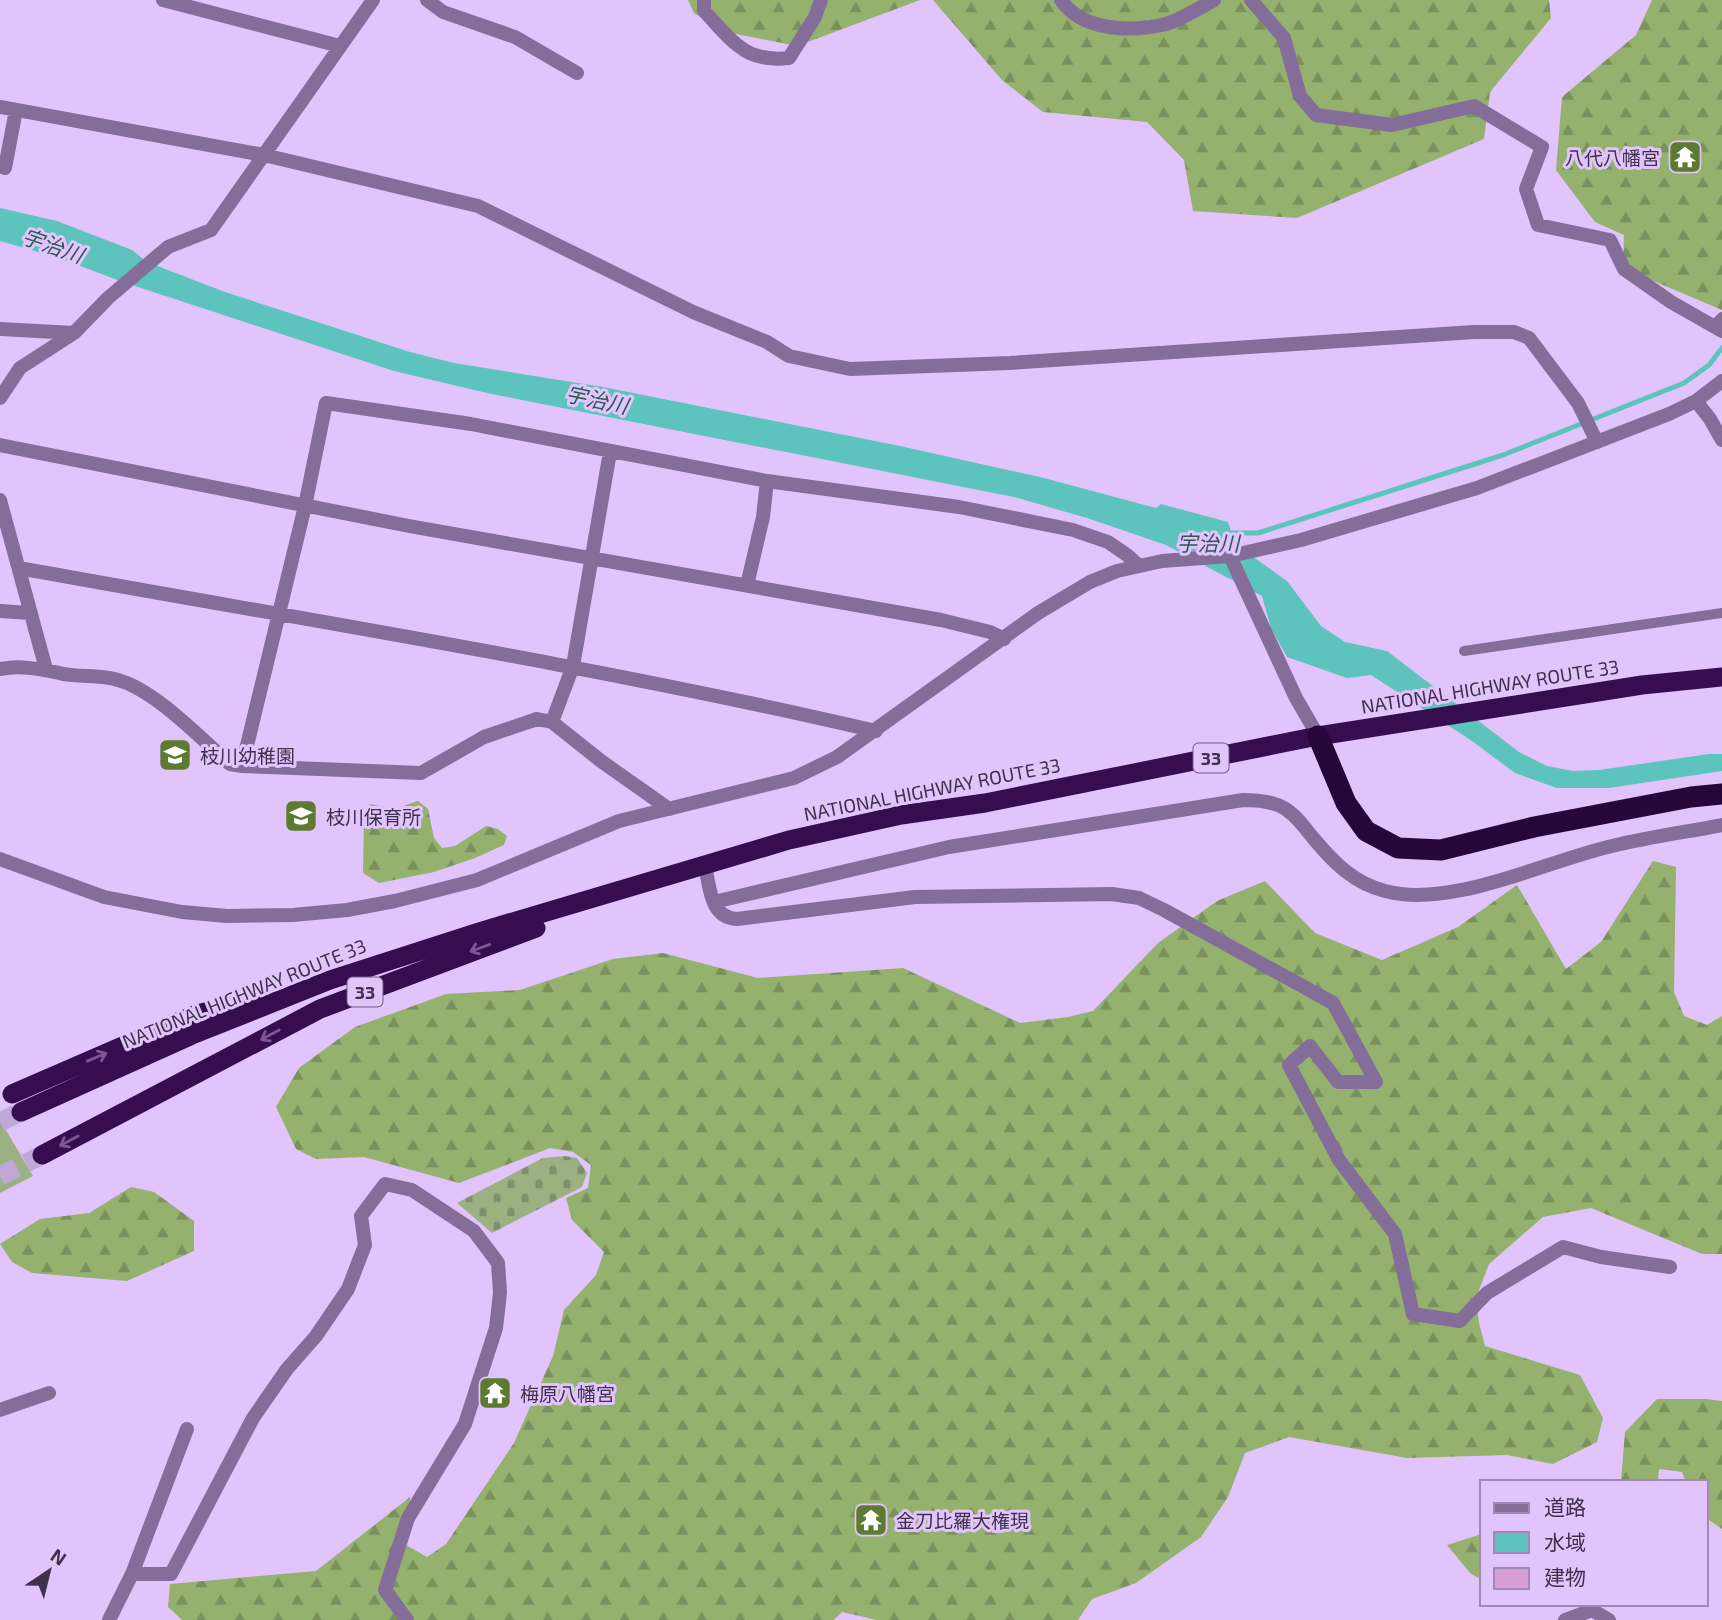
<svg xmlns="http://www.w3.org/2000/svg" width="1722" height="1620" font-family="'Exo 2','Noto Sans JP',sans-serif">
<defs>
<pattern id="forest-firs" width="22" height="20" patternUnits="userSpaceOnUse" patternTransform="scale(1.75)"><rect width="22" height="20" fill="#94b16e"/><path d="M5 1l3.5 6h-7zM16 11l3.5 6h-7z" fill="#7a905d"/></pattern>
<pattern id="cemetery-stones" width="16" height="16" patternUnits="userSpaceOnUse" patternTransform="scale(1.75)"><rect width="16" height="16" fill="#9bb181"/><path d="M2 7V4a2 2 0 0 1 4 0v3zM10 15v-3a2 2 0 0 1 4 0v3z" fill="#80906c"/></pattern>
<pattern id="building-back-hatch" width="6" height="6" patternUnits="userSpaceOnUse" patternTransform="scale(1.75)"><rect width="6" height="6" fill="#d79fd5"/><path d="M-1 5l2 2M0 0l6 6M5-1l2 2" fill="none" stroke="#b082af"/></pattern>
</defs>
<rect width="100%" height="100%" fill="#e1c4fc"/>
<path fill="#9bb181" d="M0,1120L33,1176L0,1193Z"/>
<path fill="url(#forest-firs)" d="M688,0H920L797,46L726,32L694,13Z
M933,0H1549L1551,18L1490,92L1484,139L1297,218L1193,211L1184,160L1147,122L1043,112L1002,80Z
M1652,0H1722V310L1623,268L1624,235L1595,222L1556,170L1562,97L1636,35Z
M418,801L428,809L434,838L442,848L455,846L486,826L498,829L507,836L504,845L475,858L434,872L379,883L363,873L364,814L370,804L394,809Z
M1653,861L1676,867L1674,992L1684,1016L1707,1025L1722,1016V1254H1702L1591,1208L1543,1217L1489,1264L1476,1298L1479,1323L1485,1346L1580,1375L1603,1418L1597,1442L1553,1464L1507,1455L1407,1458L1289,1437L1245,1453L1228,1497L1201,1537L1136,1583L1092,1599L1078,1620H877L842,1612L834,1620H182L168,1607L170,1584L316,1571L410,1497L406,1545L427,1557L446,1544L514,1443L553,1356L564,1310L596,1275L604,1252L572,1220L566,1198L588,1188L591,1165L573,1152L550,1148L459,1183L364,1157L316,1159L296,1149L276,1107L299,1068L355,1027L446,994L520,990L613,959L663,953L758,978L903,968L1020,1023L1068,1017L1093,1011L1158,943L1217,901L1265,881L1315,933L1382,960L1458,927L1517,885L1566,969L1601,942Z
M131,1187L154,1192L194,1221V1251L127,1281L32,1273L12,1262L0,1244L40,1219L89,1213Z
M1657,1399H1706L1722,1401V1529L1706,1518V1482H1686L1682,1472L1659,1469L1658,1482H1621L1625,1432Z
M1482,1534V1580L1470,1573L1447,1545Z"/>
<path fill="url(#cemetery-stones)" d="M565,1156L577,1158L587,1173L582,1187L492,1233L457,1203L543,1158Z"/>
<path fill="#5cc4bc" d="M0,208L57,221L132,250L147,262L225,292L410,352L454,363L603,387L900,446L1040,477L1156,508L1161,504L1228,522L1235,544L1287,581L1321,626L1345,642L1387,651L1519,752L1547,766L1573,771L1599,770L1709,754H1722V771L1609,788H1557L1515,773L1472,741L1371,675L1347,678L1287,657L1271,628L1262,596L1166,545L1087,518L1014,497L487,393L394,371L120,281L59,258L0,241Z"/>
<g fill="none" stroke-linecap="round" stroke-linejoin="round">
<path stroke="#5cc4bc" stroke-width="5" d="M1226,533H1258L1503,455L1684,383L1709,365L1722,348"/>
</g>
<path fill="url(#building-back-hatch)" stroke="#c086be" stroke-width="2" d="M866,1505L887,1522L876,1535L855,1519Z"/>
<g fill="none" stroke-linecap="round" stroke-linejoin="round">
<path stroke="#c1a6d9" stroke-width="19" stroke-dasharray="19 10" stroke-linecap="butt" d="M0,1122L21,1112
M0,1176L42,1155"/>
<path stroke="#846d99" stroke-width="10" d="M1714,325L1722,317
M1464,651L1722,613"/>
<path stroke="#846d99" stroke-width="14" d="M163,0L340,46
M427,0L443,12L515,37L577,73
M704,0V11C732,40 744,63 789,58L815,17L821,0
M1061,0C1083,32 1132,32 1166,24C1182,19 1199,8 1214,0
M1251,0L1284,38L1300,96L1316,115L1392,125L1474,106L1542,147L1526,189L1538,225L1610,240L1624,269L1671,302L1722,331
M0,107L264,155L478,206L693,312L767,342L789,356L850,369L1010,363L1474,332H1514L1529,338L1578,403L1597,442
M0,166L5,168L16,110
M0,329L74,333
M0,398L20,368L74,333L108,298L168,247L211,230L373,0
M0,445L409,526L941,620L990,632L1004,639
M767,481L959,507L1073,530L1108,542L1127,555L1138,565
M0,500L46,669
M19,568C305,620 593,665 876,731
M0,611L30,613
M0,669C21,665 39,669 59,673C78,678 99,674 118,680C155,690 201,739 230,764L242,766L421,773L484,737L537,719L552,722L601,761L669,809
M552,722L573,666L610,452
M242,766L305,506L326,403L471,424L767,481L763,517L747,585
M705,866C710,887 710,918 737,919L915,897L1112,894L1139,898L1164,910L1333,1003L1376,1082H1338L1310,1046L1289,1065L1339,1160L1395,1234L1413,1314L1460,1321L1487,1293L1563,1247L1601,1257L1670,1267
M714,902L949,847L1243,800C1257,800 1272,801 1284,808C1296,815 1305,828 1314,839C1334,863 1354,883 1385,891C1451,909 1546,861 1612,846C1648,837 1686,832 1722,825
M0,1410L49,1393
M132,1574L187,1429
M109,1620L132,1574H171L253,1418L287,1369L316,1336L348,1289L365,1245L361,1216L385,1184L412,1190L474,1231L498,1263L500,1293L496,1328L465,1424L408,1518L385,1590L407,1620
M1565,1620L1592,1610L1609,1620"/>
<path stroke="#846d99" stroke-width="14" d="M1696,401L1710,419L1722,440
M1230,556L1296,698L1318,736
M0,859L104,897L182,912L227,916L293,915L347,910L395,901L477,880L619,821L794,778L837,757L1038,613L1090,582L1117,571L1162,561L1230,556L1301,540L1477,488L1669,414L1696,401L1722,381"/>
<path stroke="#360e50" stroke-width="19" d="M12,1094L194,1015L251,1000
M21,1112L192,1035L330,980L482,931L789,840L901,815L985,803L1318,736L1642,685L1722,677
M42,1155L320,1009L536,928"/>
<path stroke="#27073b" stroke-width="21" d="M1318,736L1346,803L1366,831L1398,848L1441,850L1534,827L1691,797L1722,794"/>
</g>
<defs><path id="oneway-shaft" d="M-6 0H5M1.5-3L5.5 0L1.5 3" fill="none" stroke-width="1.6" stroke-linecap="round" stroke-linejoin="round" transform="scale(1.75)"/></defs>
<g stroke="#7a5795">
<use href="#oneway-shaft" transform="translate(480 948) rotate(160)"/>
<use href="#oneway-shaft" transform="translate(270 1035) rotate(152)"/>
<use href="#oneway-shaft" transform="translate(97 1057) rotate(-23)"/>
<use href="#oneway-shaft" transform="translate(69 1141) rotate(152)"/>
</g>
<defs>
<symbol id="temple-square" viewBox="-11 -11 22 22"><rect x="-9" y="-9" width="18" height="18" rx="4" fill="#5d7b30" stroke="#e1c4fc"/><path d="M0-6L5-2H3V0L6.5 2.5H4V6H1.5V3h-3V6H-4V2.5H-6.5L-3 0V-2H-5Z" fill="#fff"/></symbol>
<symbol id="school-square" viewBox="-11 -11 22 22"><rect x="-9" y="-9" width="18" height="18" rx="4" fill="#5d7b30" stroke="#e1c4fc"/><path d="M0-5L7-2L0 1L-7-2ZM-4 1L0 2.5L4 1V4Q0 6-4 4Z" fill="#fff"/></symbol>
</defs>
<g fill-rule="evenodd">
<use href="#temple-square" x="1666" y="138" width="38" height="38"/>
<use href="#school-square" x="156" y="736" width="38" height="38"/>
<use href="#school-square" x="282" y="797" width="38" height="38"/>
<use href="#temple-square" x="476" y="1374" width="38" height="38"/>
<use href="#temple-square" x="852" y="1501" width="38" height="38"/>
</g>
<g text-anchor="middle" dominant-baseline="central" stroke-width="6" stroke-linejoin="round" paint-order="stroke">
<g fill="#e1c4fc" stroke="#705c81" stroke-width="2">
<rect x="1193.5" y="743.5" width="35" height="29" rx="5"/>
<rect x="347.5" y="977.5" width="35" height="29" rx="5"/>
</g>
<g font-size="18" font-weight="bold" fill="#3f304c">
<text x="1211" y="758">33</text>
<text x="365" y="992">33</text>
</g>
<g font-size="19" fill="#3f304c" stroke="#e1c4fc" text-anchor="start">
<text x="1660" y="157" text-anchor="end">八代八幡宮</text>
<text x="200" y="755">枝川幼稚園</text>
<text x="326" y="816">枝川保育所</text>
<text x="520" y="1393">梅原八幡宮</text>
<text x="896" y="1520">金刀比羅大権現</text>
</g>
<g font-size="19" fill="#3f304c" stroke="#e1c4fc">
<text transform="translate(1490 686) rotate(-9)">NATIONAL HIGHWAY ROUTE 33</text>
<text transform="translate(932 789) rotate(-11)">NATIONAL HIGHWAY ROUTE 33</text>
<text transform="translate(244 993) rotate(-22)">NATIONAL HIGHWAY ROUTE 33</text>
</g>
<g font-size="21" font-style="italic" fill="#2b5954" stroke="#e1c4fc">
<text transform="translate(53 245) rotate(19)">宇治川</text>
<text transform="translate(597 399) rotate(12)">宇治川</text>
<text x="1208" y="542">宇治川</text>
</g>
</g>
<rect x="1480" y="1480" width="228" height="126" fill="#e1c4fc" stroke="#a089b6" stroke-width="2"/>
<rect x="1494" y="1503" width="35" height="10" fill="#846d99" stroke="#a089b6" stroke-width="2"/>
<text x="1544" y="1515" font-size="21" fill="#3f304c">道路</text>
<rect x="1494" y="1532" width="35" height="21" fill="#5cc4bc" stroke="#a089b6" stroke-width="2"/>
<text x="1544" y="1550" font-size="21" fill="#3f304c">水域</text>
<rect x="1494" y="1568" width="35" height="21" fill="#d79fd5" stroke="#a089b6" stroke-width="2"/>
<text x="1544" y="1585" font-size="21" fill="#3f304c">建物</text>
<g transform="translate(49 1571) rotate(35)" stroke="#e1c4fc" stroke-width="5" paint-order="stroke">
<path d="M0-5L12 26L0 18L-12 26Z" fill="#3f304c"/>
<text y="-10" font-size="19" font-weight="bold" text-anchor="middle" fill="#3f304c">N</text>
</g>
</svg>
